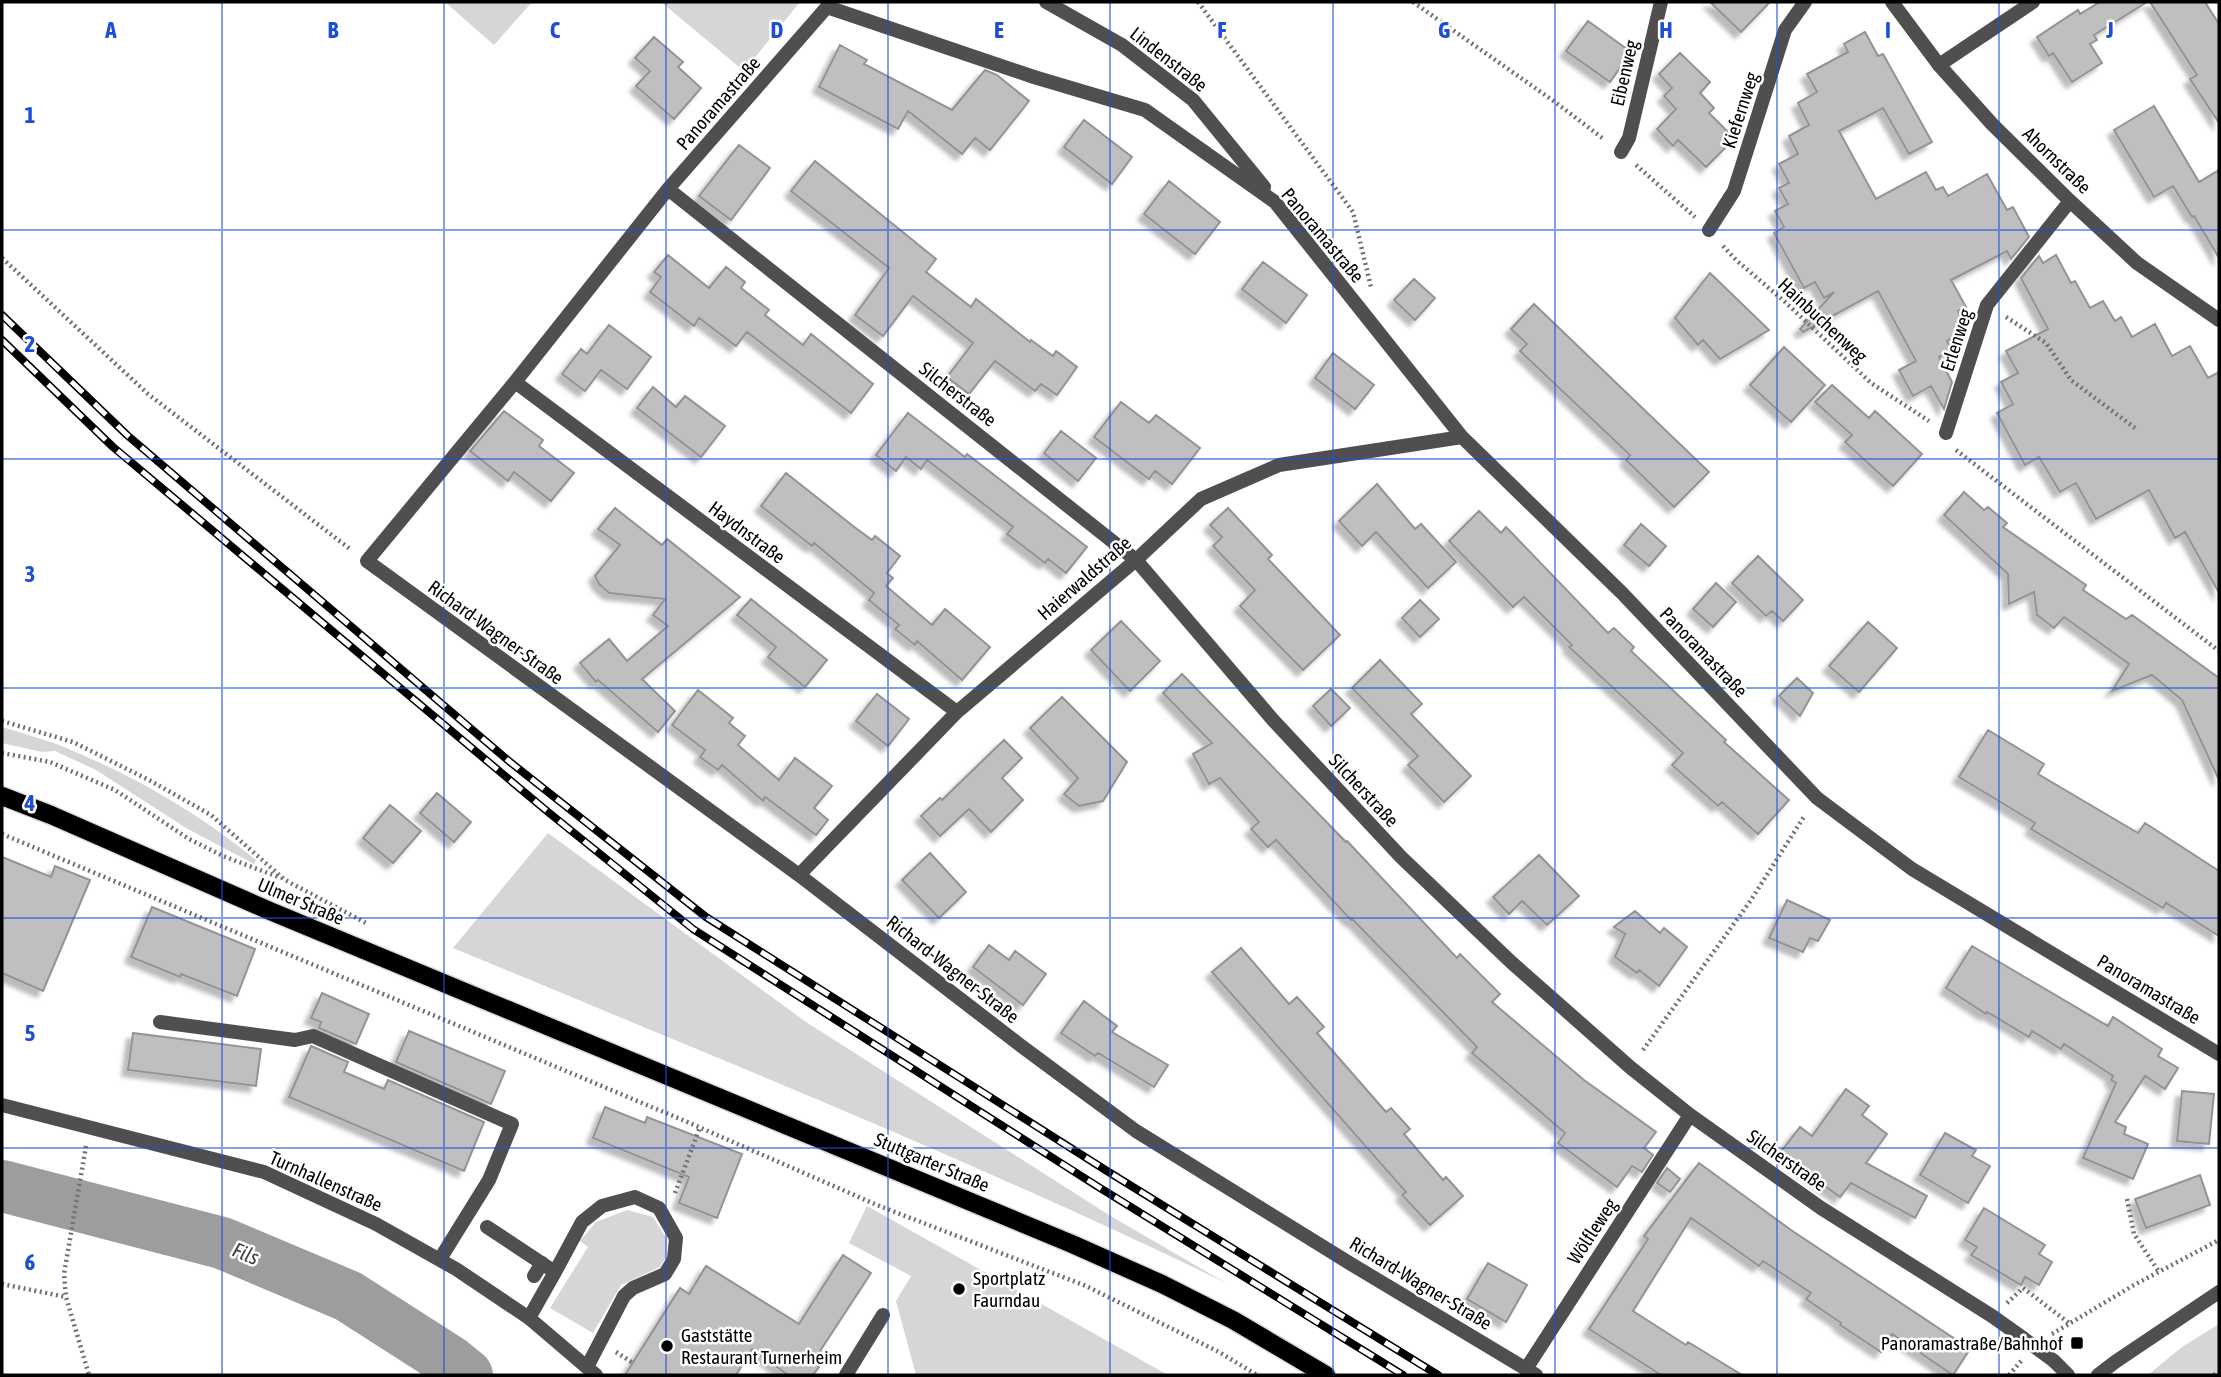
<svg xmlns="http://www.w3.org/2000/svg" width="2221" height="1377" font-family="'Asap Condensed',sans-serif">
<defs>
<filter id="shadow"><feDropShadow dx="-6" dy="6" stdDeviation="2" flood-color="#0004"/></filter>
</defs>
<rect width="100%" height="100%" fill="#fff"/>
<path fill="#d6d6d6" d="M445,2H532L494,45Z
M661,2H800L744,71Z
M2,727C21,733 40,738 59,745C129,773 198,812 256,860L254,864L186,828L96,770L55,751L42,752L2,743Z
M548,833L806,1022L1109,1215L1226,1283C973,1160 712,1056 453,948Z
M867,1206L1168,1375H916L896,1301L911,1276L849,1243Z
M627,1210L653,1217L667,1239L666,1257L660,1267L621,1285L593,1333L550,1308L588,1247L580,1241L596,1222Z
M2219,1324V1375H2148L2182,1347Z"/>
<g fill="none" stroke-linecap="round" stroke-linejoin="round">
<path stroke="#9d9d9d" stroke-width="52" d="M2,1186L222,1243L348,1296L451,1362L467,1375"/>
</g>
<path fill="#bfbfbf" stroke="#939393" stroke-width="2" filter="url(#shadow)" d="M1710,2H1770L1741,32Z
M2100,2H2147L2094,35L2097,40L2090,44L2102,63L2072,82L2053,53L2049,56L2037,37L2078,10L2080,14Z
M2150,2H2205L2219,24V123L2190,79L2197,75Z
M1588,21L1631,52L1610,82L1566,51Z
M1865,32L1878,56L1883,54L1932,142L1909,154L1883,108L1839,131L1876,199L1926,172L1936,190L1943,187L1948,196L1987,174L2007,210L2013,207L2029,237L2011,259L2007,251L1951,280L1966,307L1958,311L1967,330L1947,341L1952,350L1939,357L1952,382L1944,409L1931,386L1913,396L1899,370L1916,361L1878,291L1803,332L1800,329L1834,292L1824,298L1815,282L1804,288L1774,233L1784,227L1775,211L1788,204L1779,188L1789,183L1779,164L1798,154L1789,136L1809,125L1798,103L1817,92L1807,74L1848,52L1844,44Z
M654,37L683,62L678,67L701,88L674,119L636,86L650,71L635,58Z
M840,45L867,60L864,64L952,110L985,70L997,75L1029,101L990,150L975,138L962,154L908,111L898,129L819,87Z
M1680,53L1710,82L1700,93L1714,108L1709,113L1731,135L1722,144L1726,147L1706,167L1678,140L1673,146L1657,129L1676,109L1664,96L1672,88L1659,74Z
M2154,106L2199,182L2219,170V258L2194,216L2192,217L2173,186L2154,197L2114,130Z
M1084,120L1132,157L1112,184L1064,147Z
M739,145L770,168L731,220L699,196Z
M815,161L936,259L926,272L971,307L976,299L1030,342L1031,340L1053,356L1056,351L1077,367L1057,395L1041,384L1035,391L995,361L969,394L947,377L973,343L913,296L883,336L855,315L889,268L791,191Z
M1169,181L1220,222L1195,254L1144,214Z
M668,255L709,288L726,267L745,282L741,288L769,310L765,315L803,345L811,334L873,384L851,413L747,332L736,346L699,318L694,326L650,292L661,277L654,272Z
M2056,255L2071,283L2075,281L2090,308L2103,301L2115,321L2121,317L2132,337L2155,324L2172,356L2190,346L2208,378L2219,372V593L2185,532L2175,538L2149,490L2096,519L2076,483L2060,492L2039,457L2025,465L1997,413L2013,404L2001,382L2018,373L2006,351L2048,329L2021,278L2039,256L2043,263Z
M1263,262L1307,295L1286,323L1242,289Z
M1710,273L1769,330L1720,359L1703,340L1698,345L1675,318Z
M1414,279L1435,298L1415,320L1394,300Z
M1534,304L1709,472L1674,507L1626,460L1630,455L1520,351L1527,344L1511,329Z
M609,325L651,357L627,389L601,370L585,391L562,374L581,349L587,354Z
M1784,347L1825,385L1791,422L1750,385Z
M1333,353L1374,385L1355,409L1315,378Z
M1832,385L1869,418L1875,411L1922,454L1893,486L1845,442L1852,435L1815,402Z
M653,387L676,407L685,396L725,426L701,457L637,408Z
M1121,402L1149,423L1156,415L1200,448L1172,484L1155,471L1149,479L1094,437Z
M504,411L543,440L539,446L574,473L551,501L514,472L508,481L470,451Z
M908,413L965,457L967,454L1087,547L1066,573L1048,559L1045,563L1007,534L1013,527L927,460L921,469L906,457L896,471L876,455Z
M1061,431L1096,458L1078,481L1044,453Z
M786,473L853,526L872,540L875,536L900,556L887,573L893,578L886,586L932,625L945,609L990,647L962,680L917,641L915,645L895,629L899,625L869,600L874,593L814,543L812,546L761,506Z
M1377,484L1415,529L1421,524L1456,562L1428,588L1376,532L1362,546L1339,521Z
M1964,492L1984,510L1988,507L2007,523L2003,527L2086,585L2083,590L2126,619L2132,615L2219,678V780L2182,700L2152,675L2112,691L2129,664L2064,617L2054,628L2037,615L2034,592L2009,604L2008,574L1944,515Z
M615,508L662,545L667,539L740,597L642,679L675,711L658,732L598,680L596,682L580,663L609,639L627,661L668,626L653,615L665,599L609,593L599,584L595,576L620,545L598,529Z
M1228,508L1272,555L1268,559L1340,635L1303,670L1240,606L1255,590L1213,546L1222,537L1210,525Z
M1479,511L1501,533L1506,527L1608,633L1614,628L1634,647L1631,651L1726,740L1724,742L1789,800L1758,834L1722,802L1718,806L1672,765L1683,753L1569,647L1572,645L1524,597L1513,607L1449,541Z
M1641,524L1666,546L1649,566L1624,545Z
M1758,556L1803,600L1783,621L1772,611L1766,616L1732,583Z
M1716,583L1736,602L1713,627L1693,609Z
M751,599L827,660L805,687L768,657L776,647L737,615Z
M1420,600L1439,619L1420,637L1402,618Z
M1121,621L1160,661L1130,691L1091,650Z
M1868,622L1897,648L1859,692L1829,666Z
M1380,660L1422,704L1411,714L1471,776L1444,802L1408,765L1418,756L1352,688Z
M1182,674L1346,842L1347,841L1457,958L1460,954L1500,994L1492,1002L1584,1080L1656,1132L1644,1148L1653,1155L1642,1172L1632,1166L1617,1187L1558,1143L1565,1133L1472,1053L1477,1047L1352,919L1351,920L1276,840L1268,847L1251,829L1259,822L1220,778L1209,784L1193,754L1212,743L1163,693Z
M1797,678L1813,693L1800,716L1779,696Z
M1331,689L1350,708L1331,726L1313,706Z
M698,690L733,718L729,723L745,736L738,745L779,780L795,758L832,786L814,808L828,820L816,835L765,797L763,801L722,765L718,770L700,757L705,750L672,725Z
M877,694L909,719L888,746L856,721Z
M1062,697L1127,762L1103,801L1079,806L1064,794L1078,778L1030,728Z
M1988,730L2044,764L2038,774L2138,833L2145,823L2219,871V936L2166,903L2163,908L2031,829L2035,823L1959,777Z
M1004,740L1022,758L1002,778L1023,800L991,832L969,809L940,836L921,816L940,798L942,800Z
M437,793L471,822L454,842L420,813Z
M390,805L421,831L393,863L363,838Z
M930,853L966,892L939,918L902,880Z
M1539,855L1579,896L1547,925L1522,901L1509,914L1493,897Z
M2,857L51,877L55,866L90,880L43,991L2,973Z
M1787,900L1830,920L1818,941L1810,938L1803,952L1769,938Z
M152,907L255,949L237,996L181,974L180,977L131,957Z
M1635,911L1660,933L1664,928L1687,947L1659,986L1639,970L1637,973L1615,957L1625,934L1614,927Z
M989,945L1009,960L1015,951L1046,974L1023,1005L973,967Z
M1972,946L2108,1026L2113,1017L2162,1049L2158,1056L2178,1068L2165,1089L2145,1076L2115,1122L2126,1127L2124,1134L2148,1144L2133,1179L2083,1158L2116,1083L2111,1080L2113,1076L2064,1044L2061,1049L2032,1031L2029,1037L1987,1012L1986,1014L1946,988Z
M1241,948L1289,1004L1297,997L1324,1027L1317,1033L1386,1112L1391,1108L1410,1129L1404,1134L1443,1180L1446,1177L1463,1196L1430,1225L1402,1195L1406,1192L1212,972Z
M322,993L369,1014L356,1044L319,1028L321,1022L311,1018Z
M1084,1001L1117,1026L1112,1032L1168,1065L1154,1087L1098,1053L1095,1056L1061,1033Z
M409,1031L505,1071L491,1104L396,1062Z
M133,1033L261,1049L256,1086L128,1070Z
M311,1046L348,1062L344,1072L384,1089L388,1080L484,1122L464,1171L289,1097Z
M1846,1089L1869,1106L1862,1115L1887,1134L1866,1163L1927,1196L1915,1218L1851,1183L1840,1197L1780,1153L1800,1127L1812,1136Z
M2182,1091L2214,1094L2209,1144L2177,1141Z
M605,1107L645,1123L647,1117L742,1154L717,1218L679,1203L689,1177L593,1138Z
M1945,1133L1976,1150L1972,1156L1990,1166L1968,1203L1920,1175Z
M1699,1163L1791,1230L1970,1349L1953,1375L1892,1334L1881,1352L1840,1325L1841,1323L1806,1299L1811,1293L1763,1261L1759,1266L1691,1218L1633,1311L1686,1345L1688,1342L1742,1375H1661L1589,1329L1648,1239L1644,1236Z
M1667,1168L1680,1179L1670,1192L1657,1183Z
M2200,1175L2210,1205L2146,1228L2135,1199Z
M1984,1208L2045,1245L2039,1254L2052,1262L2039,1285L2025,1277L2021,1285L1971,1255L1977,1247L1965,1240Z
M843,1255L871,1273L820,1351L827,1356L813,1375H788L752,1349L736,1375H625L680,1288L689,1294L706,1266L799,1324Z
M1488,1263L1527,1285L1506,1322L1467,1299Z"/>
<g fill="none" stroke-linecap="round" stroke-linejoin="round">
<defs>
<path id="primary" d="M2,796L51,815L270,911L1072,1244L1162,1284L1233,1320L1326,1375"/>
</defs>
<use href="#primary" stroke="#dbdbdb" stroke-width="21"/>
<path stroke="#717171" stroke-width="4.5" stroke-dasharray="2 3.5" stroke-linecap="butt" d="M1198,2L1353,212L1371,287
M1413,2L1555,102L1605,140
M1636,165L1695,217
M1723,246L1736,260L1784,301L1871,383L1929,421
M2,258L148,394L350,549
M2006,317L2046,343L2071,380L2135,428
M1956,450L2219,651
M2,721L73,742L149,780L211,815L285,880L366,923
M2,753L50,762L115,790L189,839L223,856L281,878
M2,834L685,1121L877,1205L1086,1286L1219,1352L1257,1375
M1643,1050L1751,900L1805,815
M86,1146L64,1274L66,1297L89,1375
M675,1193L700,1127
M2127,1199L2134,1234L2159,1272
M2,1284L66,1297
M2007,1303L2023,1288L2069,1323
M2052,1334L2134,1285L2219,1240
M616,1352L633,1363
M2009,1375L2022,1360
M2214,1375L2219,1372"/>
<path stroke="#4f4f4f" stroke-width="14" d="M1939,65L2033,2
M160,1022L295,1040L313,1036L512,1124L489,1180L440,1259
M487,1227L555,1272L529,1318
M555,1272L582,1222L602,1206L635,1197L659,1208L676,1238L674,1259L665,1274L633,1288L624,1296L587,1367
M534,1276L542,1263
M846,1375L883,1315"/>
<path stroke="#4f4f4f" stroke-width="14" d="M1046,2L1122,45L1193,100L1264,187
M1892,2L1939,65L1992,124L2070,201L2137,263L2219,320
M1621,152L1629,138L1661,2
M668,189L1136,560L1273,720L1401,857L1511,962L1631,1068L1690,1115L1821,1208L1992,1316L2023,1338
M1709,230L1734,191L1785,30L1805,2
M515,382L957,712
M1946,433L1987,305L2070,201
M799,875L957,712L1136,560L1201,499L1279,465L1462,437
M2,1105L264,1172L376,1224L456,1269L529,1318L596,1375
M2054,1361L2068,1375
M1526,1369L1690,1115
M1536,1375L1351,1264L1136,1131L1020,1045L799,875L367,561L515,382L668,189L827,7L1034,77L1145,110L1275,202L1462,437L1622,593L1817,798L1912,869L2219,1054"/>
<path stroke="#4f4f4f" stroke-width="14" d="M2098,1375L2115,1362L2219,1292"/>
<use href="#primary" stroke="#000" stroke-width="18"/>
<defs>
<path id="rail" d="M2,315L127,435L510,762L706,917L1107,1171L1438,1375
M2,340L113,447L548,812L693,929L1097,1186L1403,1375"/>
</defs>
<use href="#rail" stroke="#000" stroke-width="8"/>
<use href="#rail" stroke="#fff" stroke-width="5" stroke-dasharray="16" stroke-linecap="butt"/>
<path stroke="#4f4f4f" stroke-width="14" d="M2023,1338L2054,1361"/>
</g>
<path fill="none" stroke="#1d4ed8" stroke-width="2" stroke-opacity="0.55" d="M222,2V1375M444,2V1375M666,2V1375M888,2V1375M1110,2V1375M1333,2V1375M1555,2V1375M1777,2V1375M1999,2V1375M2,230H2219M2,459H2219M2,688H2219M2,918H2219M2,1148H2219"/>
<g fill="#000" stroke="#fff" stroke-width="2.5">
<circle cx="959" cy="1289" r="7"/>
<rect x="2070" y="1336" width="14" height="14" rx="3.5"/>
<circle cx="667" cy="1346" r="7"/>
</g>
<g text-anchor="middle" dominant-baseline="central" stroke-width="5" stroke-linejoin="round" paint-order="stroke">
<g font-size="19" fill="#000" stroke="#fff">
<text transform="translate(1169 59) rotate(38)">Lindenstraße</text>
<text transform="translate(1624 73) rotate(-77)">Eibenweg</text>
<text transform="translate(718 103) rotate(-49)">Panoramastraße</text>
<text transform="translate(1740 110) rotate(-72)">Kiefernweg</text>
<text transform="translate(2057 160) rotate(44)">Ahornstraße</text>
<text transform="translate(1323 235) rotate(50)">Panoramastraße</text>
<text transform="translate(1823 320) rotate(43)">Hainbuchenweg</text>
<text transform="translate(1956 340) rotate(-72)">Erlenweg</text>
<text transform="translate(958 394) rotate(38)">Silcherstraße</text>
<text transform="translate(747 532) rotate(37)">Haydnstraße</text>
<text transform="translate(1084 578) rotate(-41)">Haierwaldstraße</text>
<text transform="translate(496 632) rotate(36)">Richard-Wagner-Straße</text>
<text transform="translate(1704 652) rotate(46)">Panoramastraße</text>
<text transform="translate(1364 790) rotate(47)">Silcherstraße</text>
<text transform="translate(301 901) rotate(23)">Ulmer Straße</text>
<text transform="translate(953 969) rotate(38)">Richard-Wagner-Straße</text>
<text transform="translate(2149 989) rotate(31)">Panoramastraße</text>
<text transform="translate(1787 1160) rotate(35)">Silcherstraße</text>
<text transform="translate(932 1162) rotate(23)">Stuttgarter Straße</text>
<text transform="translate(326 1181) rotate(24)">Turnhallenstraße</text>
<text transform="translate(1592 1231) rotate(-57)">Wölfleweg</text>
<text transform="translate(1421 1283) rotate(31)">Richard-Wagner-Straße</text>
</g>
<g font-size="19" fill="#000" stroke="#fff" text-anchor="start">
<text x="973" y="1278">Sportplatz<tspan x="973" dy="22">Faurndau</tspan></text>
<text x="681" y="1335">Gaststätte<tspan x="681" dy="22">Restaurant Turnerheim</tspan></text>
<text x="2063" y="1343" text-anchor="end">Panoramastraße/Bahnhof</text>
</g>
<g font-size="21" font-style="italic" fill="#3e3e3e" stroke="#fff">
<text transform="translate(246 1253) rotate(23)">Fils</text>
</g>
</g>
<g font-size="23" text-anchor="middle" font-weight="bold" fill="#1d4ed8" stroke="#fff" stroke-width="5" stroke-linejoin="round" paint-order="stroke">
<text x="111" y="38">A</text>
<text x="333" y="38">B</text>
<text x="555" y="38">C</text>
<text x="777" y="38">D</text>
<text x="999" y="38">E</text>
<text x="1222" y="38">F</text>
<text x="1444" y="38">G</text>
<text x="1666" y="38">H</text>
<text x="1888" y="38">I</text>
<text x="2110" y="38">J</text>
<text x="30" y="123">1</text>
<text x="30" y="352">2</text>
<text x="30" y="582">3</text>
<text x="30" y="811">4</text>
<text x="30" y="1041">5</text>
<text x="30" y="1270">6</text>
</g>
<rect width="2221" height="1377" fill="none" stroke="#000000" stroke-width="7"/>
</svg>
